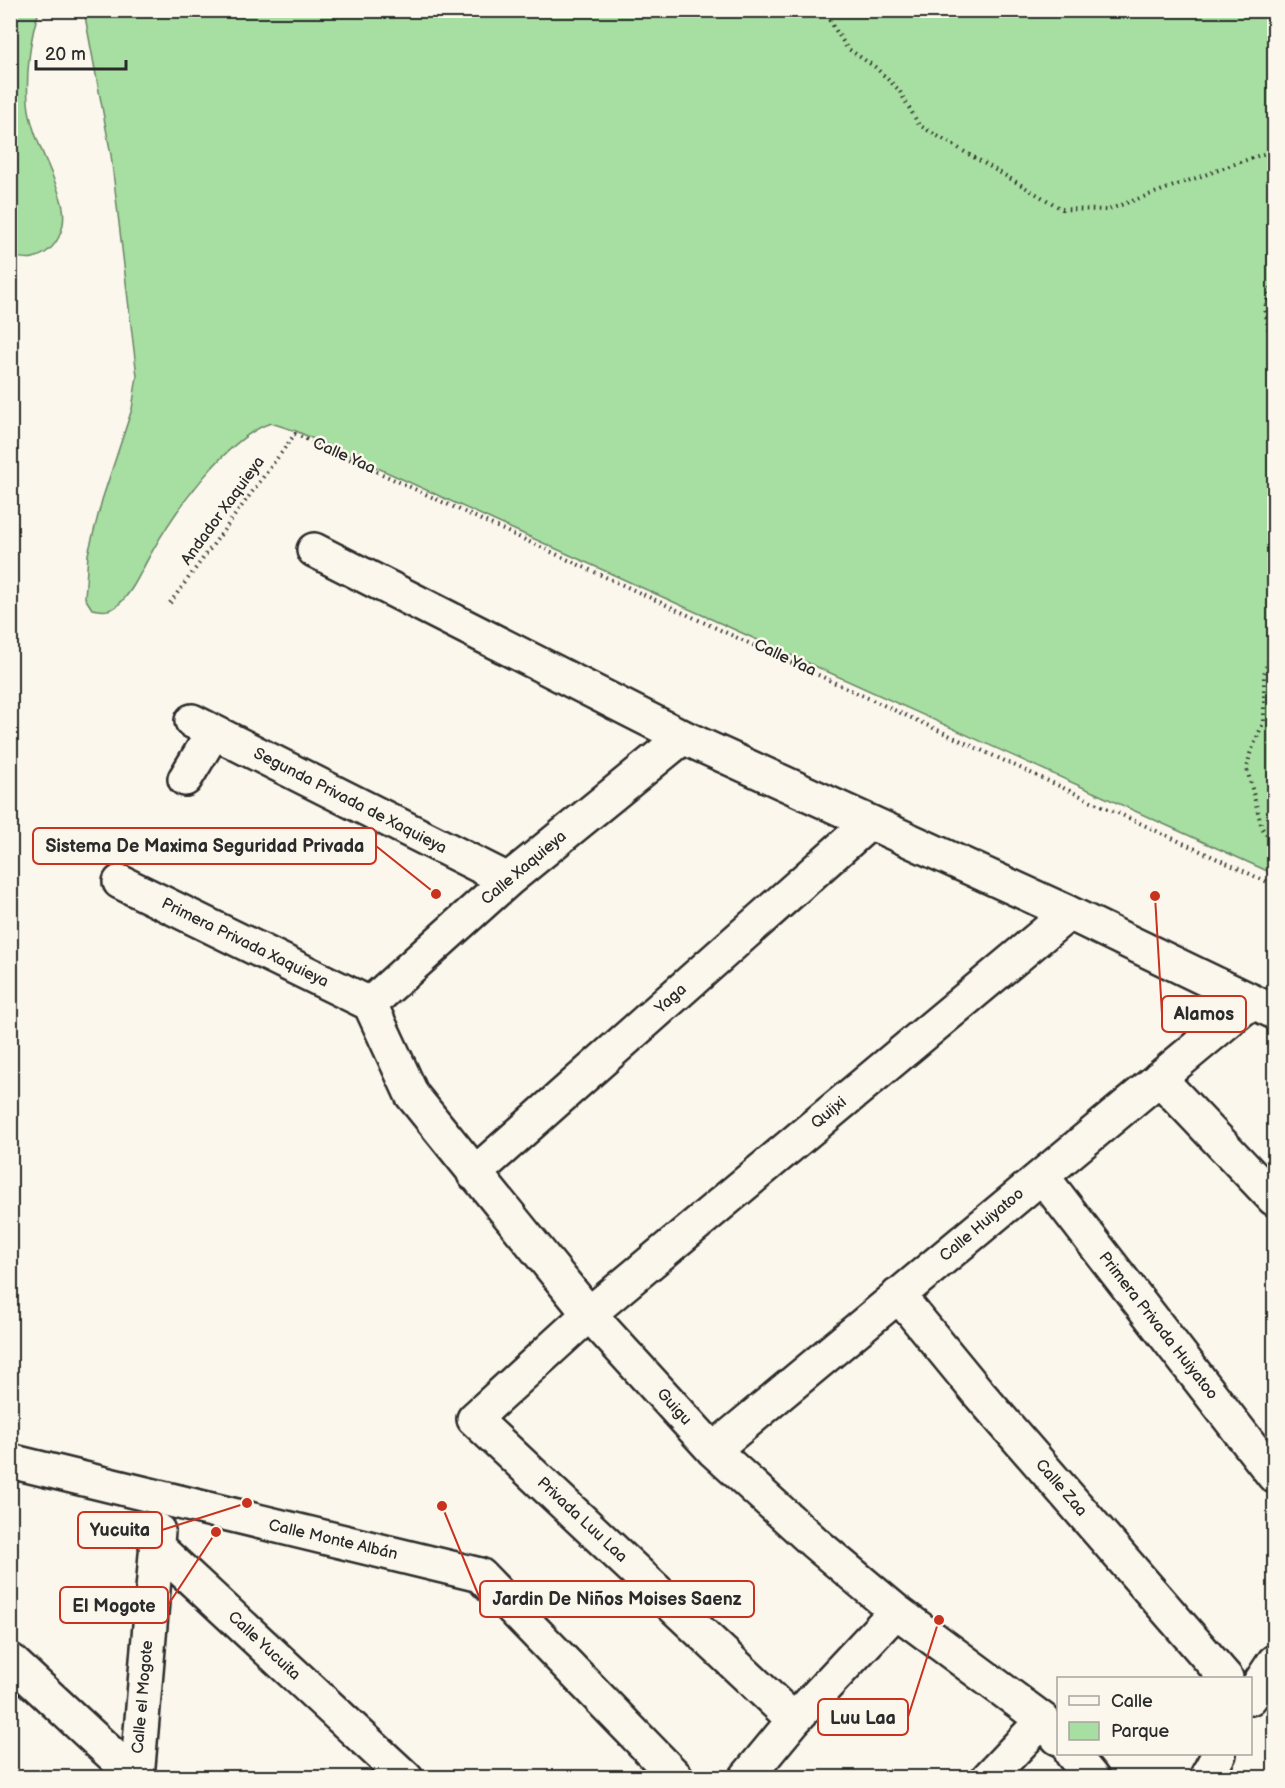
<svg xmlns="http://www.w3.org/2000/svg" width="1285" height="1788" font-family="'Balsamiq Sans',sans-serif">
<rect width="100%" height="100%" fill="#fbf7ec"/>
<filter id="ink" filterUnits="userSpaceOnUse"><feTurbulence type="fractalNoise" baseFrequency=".0167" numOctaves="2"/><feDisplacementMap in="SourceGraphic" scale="12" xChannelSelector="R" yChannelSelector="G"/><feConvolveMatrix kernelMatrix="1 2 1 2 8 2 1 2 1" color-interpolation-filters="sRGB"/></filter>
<g filter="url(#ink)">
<path fill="#a7dea1" stroke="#698466" stroke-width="1.5" d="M11,10L39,11C30,37 26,74 28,102C31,138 53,169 62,203C68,227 57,252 33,258C27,260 17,257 11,256Z
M84,11H1274V874L296,431L271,423C227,437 175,511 153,550C142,568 134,591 118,605C110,612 101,611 92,609L85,598L88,554L102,500L132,409L137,376L111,155Z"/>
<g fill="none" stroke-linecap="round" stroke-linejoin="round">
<defs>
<path id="minor" d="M314,550L683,737L1069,913L1274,1012
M192,721L508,880
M185,779L213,733
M120,882L370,1004
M370,1004L412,1095L589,1314L713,1450L814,1542L896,1611L1043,1720L1058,1738
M370,1004L508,880L683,737
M1159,1078L1274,1199
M474,1174L869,823
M1042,1176L1274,1476
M898,1295L980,1395L1226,1678
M713,1450L1252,1001
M10,1461L480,1575L677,1778
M156,1546L406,1778
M10,1660L137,1778
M1250,1698L1274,1662
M794,1720L474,1419L589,1314L1069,913
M1072,1754L1092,1778
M137,1778L158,1531
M746,1778L794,1720L896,1611
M988,1778L1043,1720
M1206,1778L1219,1754"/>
</defs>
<use href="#minor" stroke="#2b2b2b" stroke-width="38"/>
<path stroke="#2b2b2b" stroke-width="4" stroke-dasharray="1.5 4.5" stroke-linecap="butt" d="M823,10L847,48L875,67L899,90L919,125L1062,209L1107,210L1274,150
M1274,276L1265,308L1274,365
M170,603L295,434L1274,885
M1274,643L1264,674V721L1250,754L1247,769L1262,828L1274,847"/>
<use href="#minor" stroke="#fbf7ec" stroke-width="33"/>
</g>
</g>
<g text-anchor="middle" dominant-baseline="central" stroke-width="5" stroke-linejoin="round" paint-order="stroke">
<g font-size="16" fill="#2b2b2b" stroke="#fbf7ec">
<text transform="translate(344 456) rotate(24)">Calle Yaa</text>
<text transform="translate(223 511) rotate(-54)">Andador Xaquieya</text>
<text transform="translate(785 658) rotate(25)">Calle Yaa</text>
<text transform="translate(350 801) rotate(27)">Segunda Privada de Xaquieya</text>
<text transform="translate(524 868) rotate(-40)">Calle Xaquieya</text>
<text transform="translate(245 943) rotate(26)">Primera Privada Xaquieya</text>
<text transform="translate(671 999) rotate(-42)">Yaga</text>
<text transform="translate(829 1113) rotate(-40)">Quijxi</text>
<text transform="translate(982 1225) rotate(-40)">Calle Huiyatoo</text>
<text transform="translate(1158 1326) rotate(52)">Primera Privada Huiyatoo</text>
<text transform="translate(674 1407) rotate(48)">Guigu</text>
<text transform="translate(1061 1488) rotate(49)">Calle Zaa</text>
<text transform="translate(582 1520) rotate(43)">Privada Luu Laa</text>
<text transform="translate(333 1540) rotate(13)">Calle Monte Albán</text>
<text transform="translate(264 1646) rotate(43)">Calle Yucuita</text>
<text transform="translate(143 1697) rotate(-85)">Calle el Mogote</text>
</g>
</g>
<path fill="none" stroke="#c8321e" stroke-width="2" d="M436 894L376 846M1155 896L1162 1014M247 1503L162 1530M442 1506L480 1599M216 1532L168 1605M939 1620L908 1717"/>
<g fill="#c8321e" stroke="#fbf7ec" stroke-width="2">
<circle cx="436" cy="894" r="6"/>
<circle cx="1155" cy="896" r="6"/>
<circle cx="247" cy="1503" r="6"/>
<circle cx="442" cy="1506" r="6"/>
<circle cx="216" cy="1532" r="6"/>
<circle cx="939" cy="1620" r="6"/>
</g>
<g fill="#fbf7ec" stroke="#c8321e" stroke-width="2">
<rect x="33" y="828" width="343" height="36" rx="6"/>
<rect x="1162" y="996" width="84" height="36" rx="6"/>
<rect x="78" y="1512" width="84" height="36" rx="6"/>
<rect x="480" y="1581" width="274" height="36" rx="6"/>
<rect x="60" y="1587" width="108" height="36" rx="6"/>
<rect x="818" y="1699" width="90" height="36" rx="6"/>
</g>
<g font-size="18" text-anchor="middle" font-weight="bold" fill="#2b2b2b">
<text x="205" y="852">Sistema De Maxima Seguridad Privada</text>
<text x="1204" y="1020">Alamos</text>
<text x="120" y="1536">Yucuita</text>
<text x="617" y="1605">Jardin De Niños Moises Saenz</text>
<text x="114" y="1612">El Mogote</text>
<text x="863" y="1724">Luu Laa</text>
</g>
<rect width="1285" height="1788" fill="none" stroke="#fbf7ec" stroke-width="36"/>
<rect x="18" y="18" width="1249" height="1752" fill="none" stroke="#2b2b2b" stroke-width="2" filter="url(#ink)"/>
<rect x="1057" y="1677" width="195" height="78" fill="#fbf7ec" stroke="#a8a59f" stroke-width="1.5"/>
<rect x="1069" y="1696" width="30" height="9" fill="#fbf7ec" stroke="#a8a59f" stroke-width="1.5"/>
<text x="1111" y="1707" font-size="18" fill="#2b2b2b">Calle</text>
<rect x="1069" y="1722" width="30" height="18" fill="#a7dea1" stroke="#a8a59f" stroke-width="1.5"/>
<text x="1111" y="1737" font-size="18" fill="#2b2b2b">Parque</text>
<path d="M36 60v9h90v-9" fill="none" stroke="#2b2b2b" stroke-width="3"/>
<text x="45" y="60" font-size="18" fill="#2b2b2b" stroke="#fbf7ec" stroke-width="4.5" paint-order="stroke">20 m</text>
</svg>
